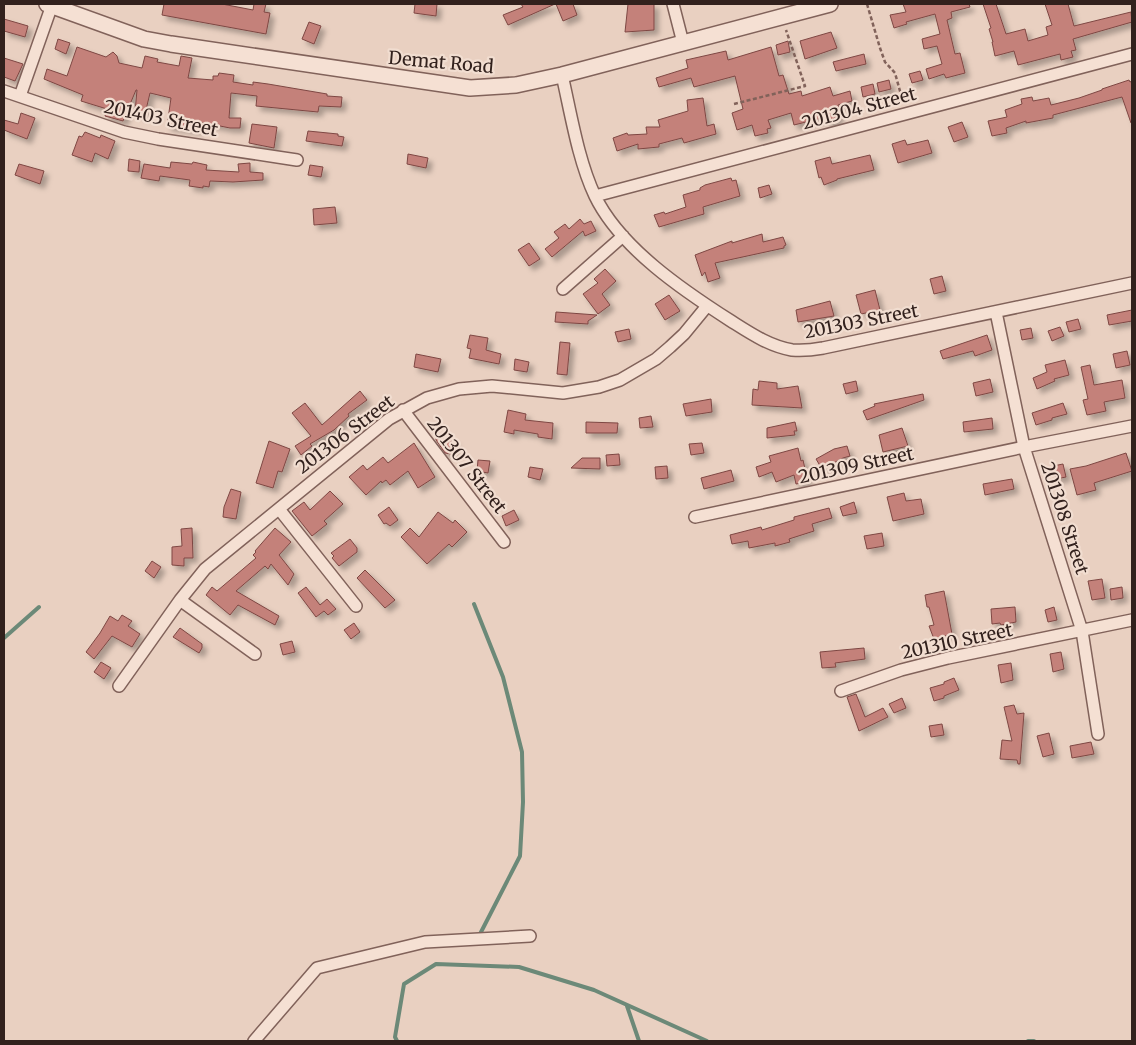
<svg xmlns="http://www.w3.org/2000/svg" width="1136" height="1045" font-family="Merriweather,serif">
<defs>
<filter id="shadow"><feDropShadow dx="4.5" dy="4.5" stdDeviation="2.5" flood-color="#0004"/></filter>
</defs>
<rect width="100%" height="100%" fill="#e9d0c1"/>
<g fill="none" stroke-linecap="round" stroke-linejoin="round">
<path stroke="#6c8978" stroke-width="4" d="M474,604L503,677L522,752L523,802L520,856L479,936
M4,638L39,607
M627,1006L639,1041
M397,1041L395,1037L404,984L436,964L519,967L594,990L707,1041
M1028,1041H1034"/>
</g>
<path fill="#c4817a" stroke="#7e4743" filter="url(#shadow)" d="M164,4H222L253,10L254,4H266L264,12L270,13L266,34L162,15Z
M415,4H437L436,16L414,13Z
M521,4H555L508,25L503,15L523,7Z
M556,4H573L577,15L563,21Z
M628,4H654V30L625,32Z
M903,4H969L970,7L951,12L952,18L947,20L955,54L960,53L965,73L946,78L944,74L929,79L926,69L942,64L937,46L924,49L922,39L940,34L935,14L906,22L907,24L894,28L890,15L906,12Z
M983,4H996L1006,34L1025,29L1028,41L1048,35L1046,27L1052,25L1045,4H1068L1074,26L1131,12L1132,22L1073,39L1076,50L1071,51L1073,57L1061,60L1060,54L1018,65L1014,51L995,56L992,42H993L989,29L991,28Z
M4,19L28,26L25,37L4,31Z
M309,22L321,26L314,44L302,39Z
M831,32L837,48L805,59L800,41Z
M58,39L70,43L66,54L55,49Z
M788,41L790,52L778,55L776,45Z
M77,47L106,57L113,52L117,56L119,63L142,68L145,56L158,59L157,62L179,66L181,56L192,58L188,78L213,80V76H218L219,73L234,75L233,82L253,85V82L268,84L327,94V96L342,97L341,107L319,106L318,112L256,106L257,96L231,93L229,118H241L240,128H230L200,122L198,130L167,126L171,98L150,93L145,114L135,112L137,90H136L123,121L105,116L107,109L81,101L83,95L44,79L47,69L67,76Z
M771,47L779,76L783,75L789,94L801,91L802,96L830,87L833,96L850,91L852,101L838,105L840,114L837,115L839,120L828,124L826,117L794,125L791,113L768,120L771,128L767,129L768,133L755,136L752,125L737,130L732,113L743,109L735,76L694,87L691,78L659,87L656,78L688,68L686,60L726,51L728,60Z
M864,54L866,64L836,71L833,62Z
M4,58L23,64L15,81L4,77Z
M920,71L923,80L912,83L909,74Z
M889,80L891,89L879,92L877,83Z
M1129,80L1130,82L1132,81V123H1131L1122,97L1053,115V118L1026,123V121L1006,128L1007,133L992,136L988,121L1007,117L1005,110L1022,104L1021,99L1032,97L1033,101L1049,98L1051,105L1079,98L1102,90V89Z
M873,84L875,94L863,97L861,87Z
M703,98L707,126L714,124L716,134L684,143L682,138L659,144V147L638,149V144L617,151L613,138L627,133L628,135L647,134L646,127H660L658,120L688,111L687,100Z
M21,113L35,118L27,139L4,130V120L18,124Z
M962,122L968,137L954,142L948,127Z
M252,124L277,127L274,148L249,143Z
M308,131L338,134V136L344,137L342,146L306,141Z
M85,132L100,138L101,135L115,141L108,159L95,153L92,162L72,155L79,136L82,137Z
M905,140L907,145L928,140L932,153L898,163L892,144Z
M408,154L428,158L426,168L407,164Z
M870,155L874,170L837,179V180L824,185L821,177L819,178L815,161L830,157L832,164Z
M129,159L140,161L139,172L128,171Z
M171,162L192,164L193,162L207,165L206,170L239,172L238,164L250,163V172L263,173V180L233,182L210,181L209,187L203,186V188L189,186L190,180L160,176L159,181L141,178L144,164L170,168Z
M19,164L44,171L40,184L15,175Z
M310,165L323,167L321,177L308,175Z
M731,178L732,181L736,180L740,196L703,207L704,214L659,227L654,215L664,212L665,214L686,207L683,195L700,190V188L705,185Z
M769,185L772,194L760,198L758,188Z
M335,207L337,223L314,225L313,209Z
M580,219L584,224L591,221L596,231L585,236L583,231L552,257L545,249L559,238L554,232L565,224L569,229Z
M762,234L763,242L783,237L786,245L784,246V248L715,263L720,278L708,282L705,272L702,276L695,255L732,241V243Z
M529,243L540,259L529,266L518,250Z
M605,269L616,281L602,294L610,305L598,314L583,294L598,283L594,279Z
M942,276L946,291L934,294L930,279Z
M875,290L880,310L861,314L856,295Z
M669,295L680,311L665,320L655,304Z
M830,301L834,316L798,322L796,310Z
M1132,310V321L1109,325L1107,315Z
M556,312L597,315L588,321V324L555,322Z
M1078,319L1081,329L1069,332L1066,322Z
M1060,327L1064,336L1052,341L1048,331Z
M1031,328L1033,338L1022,340L1020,330Z
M629,329L631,339L618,342L615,332Z
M470,335L488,338L486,350L501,354L499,364L469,358L471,349L467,348Z
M987,335L992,350L975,356L973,351L943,359L940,351Z
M560,342L570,343L567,375L557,374Z
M1127,351L1130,365L1116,368L1113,354Z
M416,354L441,359L438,372L414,367Z
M515,359L529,362L527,372L514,370Z
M1065,360L1069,375L1054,379L1055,381L1037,389L1033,378L1047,372L1045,365Z
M1090,365L1094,385L1122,380L1125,398L1104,402L1106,411L1087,415L1083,400L1088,399L1081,367Z
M990,379L993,392L976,396L973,383Z
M759,381L777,383V389L798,386L802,408L752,405L753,389L758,390Z
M856,381L858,391L846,394L843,384Z
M360,391L367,400L348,414L349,416L334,430L310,444L312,446L301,455L295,446L311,436L292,413L305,403L322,425Z
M923,394L924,400L867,420L863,411L875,406L874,404Z
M711,399L712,412L686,416L683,404Z
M1063,403L1067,414L1052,418V420L1036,425L1032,413Z
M508,410L526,414L525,420L553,423L552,439L538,437V434L514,430V434L504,432Z
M651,416L653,427L640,428L639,418Z
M992,418L993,429L964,432L963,422Z
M586,422L618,423L617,433H586Z
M795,422L797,431H794L795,435L767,438V428Z
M902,428L908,446L883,452L879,435Z
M436,437L455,442L451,454L445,453L436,440Z
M269,441L290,449L282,472L278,471L273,488L256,483Z
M414,443L435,477L418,488L408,471L390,485L386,480L382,483L381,481L366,495L349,477L363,465L367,470L383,457L388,463Z
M702,443L704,453L691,455L689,444Z
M847,446L850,456L843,458L822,469L816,459L834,449Z
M798,448L801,461L803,460L808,482L796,484L794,475L776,482L772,472L759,477L756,467L771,462L769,456Z
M1126,453L1132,471L1094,483L1096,490L1077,495L1070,469L1086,466Z
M619,454L620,465L607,466L606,455Z
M582,458H600V469L571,468Z
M478,460L490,461L488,473L477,471Z
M1063,464L1066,477L1056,479L1053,466Z
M667,466L668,478L656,479L655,467Z
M530,467L543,469L540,480L528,477Z
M731,470L734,481L704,489L701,478Z
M1012,479L1014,489L985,495L983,484Z
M231,489L241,492L236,519L223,517L224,507Z
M330,491L343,504L324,521L327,524L312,536L292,511L304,502L310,510Z
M904,493L906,501L921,499L924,514L893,521L887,497Z
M854,502L857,513L843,516L840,507Z
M389,507L398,520L390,526L386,523L384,524L378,515Z
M829,508L832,518L812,524L814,531L789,539L790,542L775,546V543L749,548L748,541L732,544L730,535L761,527L762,530L794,520V517Z
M514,510L519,520L506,526L502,516Z
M438,512L453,523L455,520L467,532L452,547L449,544L427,564L401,537L410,528L419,537Z
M192,528L193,558H184V566L172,565V547L182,546L181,529Z
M275,528L291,542L279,555L294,574L288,585L271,564L268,569L265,566L236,591L279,616L275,625L238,605L230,615L206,595L212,587L217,591L256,558L253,555L256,552L255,551Z
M882,533L884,546L867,549L864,536Z
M350,539L357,548V552L339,566L332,558L334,556L331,553Z
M152,561L161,567L154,578L145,571Z
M365,570L395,600L385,608L357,578Z
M1102,579L1105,598L1092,600L1088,581Z
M306,587L320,605L327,599L336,609L328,615L324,611L316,617L298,593Z
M1122,587L1123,598L1111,600L1110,589Z
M944,591L952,634L934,639L929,626L934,625L929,607H927L925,595Z
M1015,607L1016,622L1001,625L1000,623L992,624L991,609Z
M1054,607L1057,620L1048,622L1045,610Z
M122,615L132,621L128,626L140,634L132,647L112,636L94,659L86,652L100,633L110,616L118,621Z
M354,623L360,632L351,639L344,630Z
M180,628L202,644V648L199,653L173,637Z
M292,641L295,652L283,655L280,644Z
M864,648L865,659L835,663L836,667L822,668L820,652Z
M1061,652L1064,669L1053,672L1050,654Z
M101,662L111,668L104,679L94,672Z
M1011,663L1013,680L1001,683L998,665Z
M954,678L959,690L944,696V698L934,701L930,688L944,684V682Z
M856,694L865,717L883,708L888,717L859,731L847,697Z
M902,698L906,708L894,713L889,704Z
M1014,705L1017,714L1024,713L1020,764H1018L1017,760L1000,759L1002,740L1012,741L1004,707Z
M942,724L944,735L931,737L929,726Z
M1049,733L1054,754L1043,757L1037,736Z
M1091,742L1094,754L1072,758L1070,746Z"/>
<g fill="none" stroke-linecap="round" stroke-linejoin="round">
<defs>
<path id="minor" d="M673,4L683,43
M562,75C571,114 578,160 595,196C620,248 684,291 731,321C750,333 769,346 792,350C803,351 812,350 823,348L1132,283
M4,91L124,132L158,139L297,160
M20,96L52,5
M595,196L1132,54
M563,289L623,236
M996,312L1024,447L1082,631L1098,734
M403,410L504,542
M279,509L356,606
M695,517L1024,447L1132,426
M180,600L255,654
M119,686L180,600L205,569L389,419L427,398L459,389L492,386L563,393L599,387L620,380L656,359L670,347L684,334L707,306
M841,691L901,670L948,658L1132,620
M254,1041L317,968L425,942L530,936"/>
<path id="tertiary" d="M47,4L144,39L171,44L470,88L516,85L562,75L830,4"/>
</defs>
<use href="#minor" stroke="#81625a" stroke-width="14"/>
<use href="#tertiary" stroke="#81625a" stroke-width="18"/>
<path stroke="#81625a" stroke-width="2.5" stroke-dasharray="4 2.5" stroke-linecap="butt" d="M867,4L880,48L885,62L895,73L903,102
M734,104L805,86L786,30"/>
<use href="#minor" stroke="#f5e0d3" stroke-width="11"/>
<use href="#tertiary" stroke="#f5e0d3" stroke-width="15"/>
</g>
<g text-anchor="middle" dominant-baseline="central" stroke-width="4.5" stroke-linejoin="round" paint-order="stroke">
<g font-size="18" fill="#32211d" stroke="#f1ddd0">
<text transform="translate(441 62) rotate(5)">Demat Road</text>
<text transform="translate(859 108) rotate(-15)">201304 Street</text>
<text transform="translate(161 118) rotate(12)">201403 Street</text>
<text transform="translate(861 321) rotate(-11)">201303 Street</text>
<text transform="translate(345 434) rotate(-37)">201306 Street</text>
<text transform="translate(467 465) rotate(52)">201307 Street</text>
<text transform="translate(856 465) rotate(-12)">201309 Street</text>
<text transform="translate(1065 518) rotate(72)">201308 Street</text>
<text transform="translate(957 641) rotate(-12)">201310 Street</text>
</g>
</g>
<rect width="1136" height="1045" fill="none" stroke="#32211d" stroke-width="10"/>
</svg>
